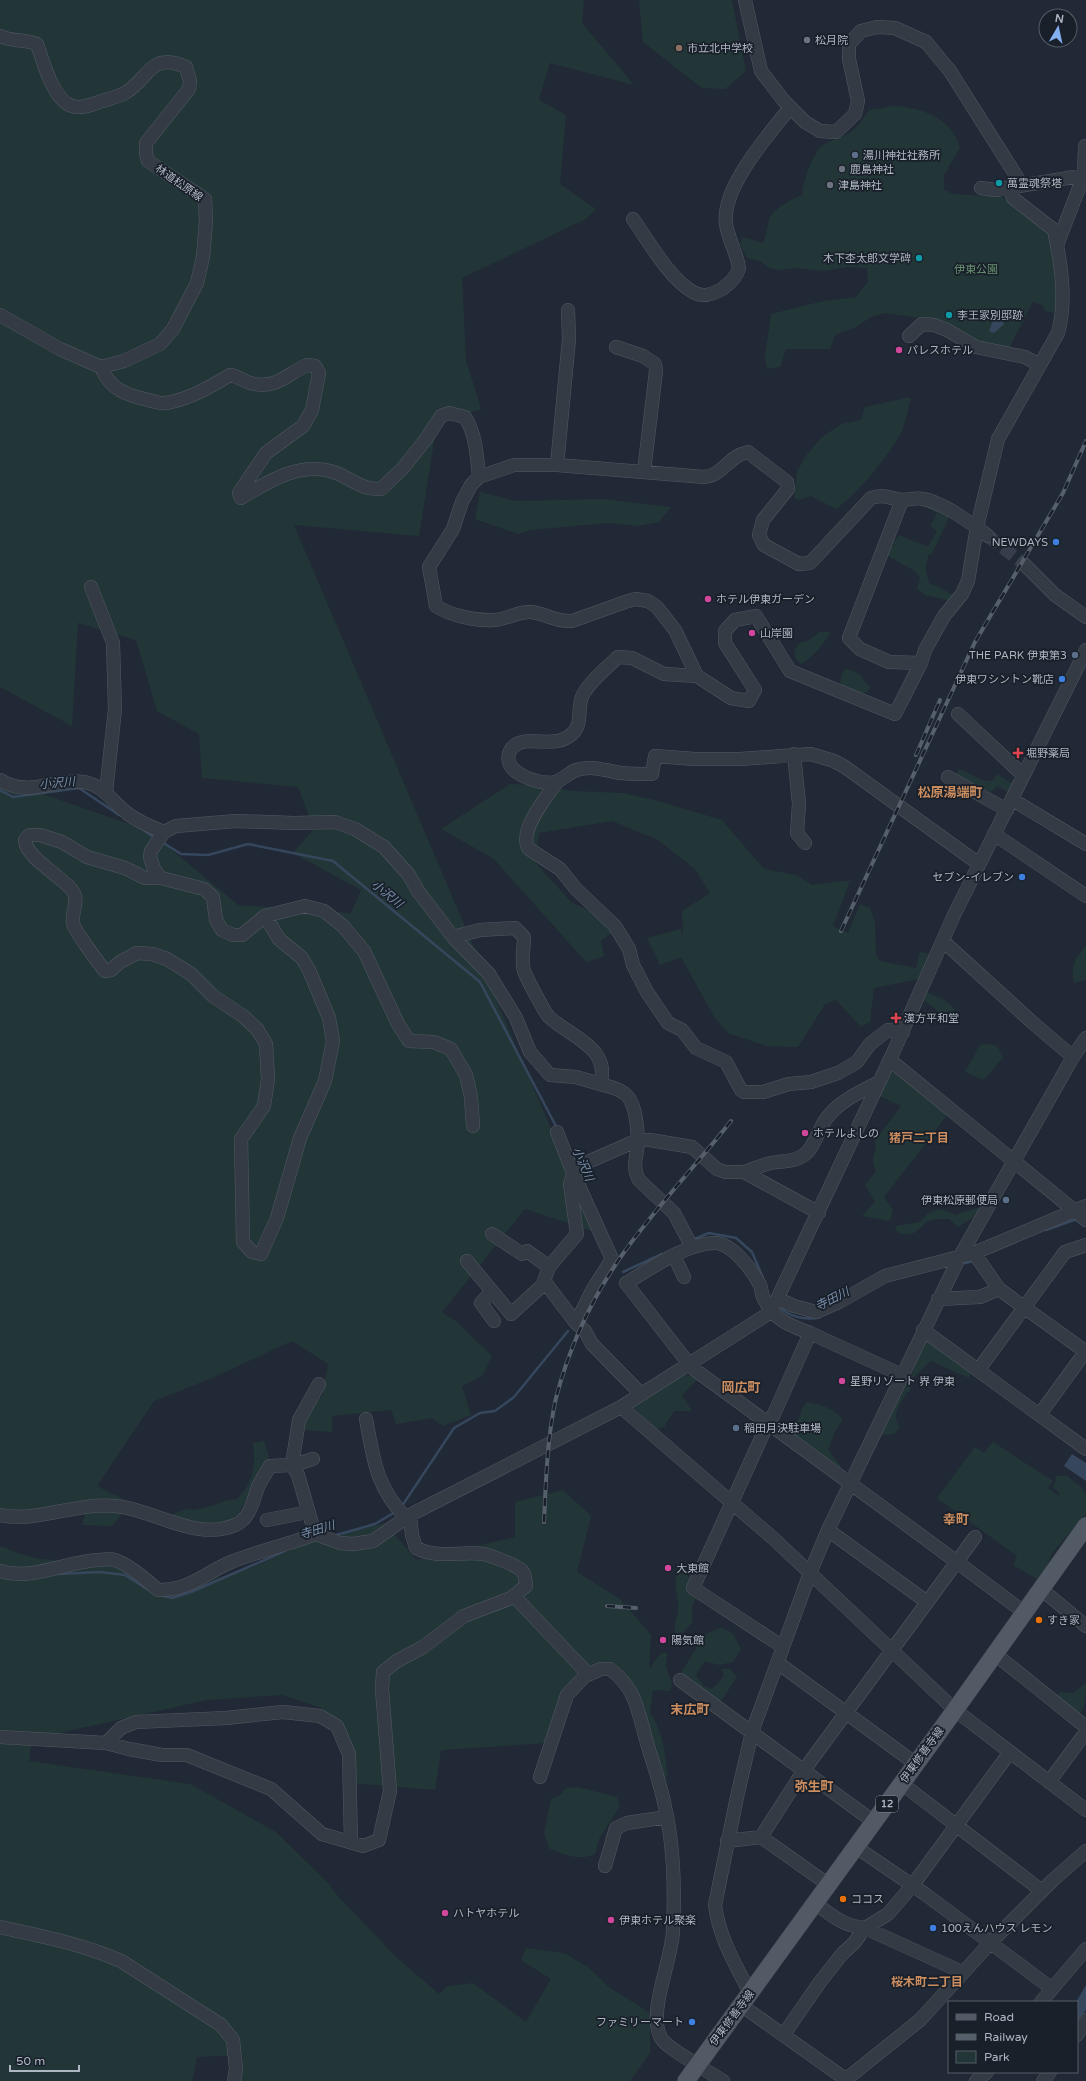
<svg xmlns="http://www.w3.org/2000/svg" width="1086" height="2081" font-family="'Varela Round','Noto Sans JP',sans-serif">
<rect width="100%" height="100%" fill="#202935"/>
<path fill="#233637" d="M0,0H584L582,23L634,85L550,63L539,100L566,115L560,184L596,209L586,219L462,278L466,360L481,409L437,423L419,536L294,525L595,1232L525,1209L442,1312L457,1322L492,1356L482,1376L462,1386L471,1415L443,1426L432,1418L396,1424L391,1410L332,1416V1432L303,1430L301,1422L323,1394L328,1364L292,1341L212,1378L154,1401L97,1486L131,1503L112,1526L82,1525L87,1506L0,1519V779L149,831L238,905L351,913L361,890L293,853L314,829L298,787L202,778L199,734L157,711L136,640L78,623L72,726L0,687Z
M639,0H732L746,71L725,89L702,88L643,42Z
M894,106C921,107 953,119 960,148L944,175V190L953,194L986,196L989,193L1011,200L1050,232L1055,256L1059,314L1045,311L1043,306L1033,301L1009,349L975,345L926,319L885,313L871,317L856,327L835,335L830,349H786L780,367L767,369L765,357L771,314L823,301L856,297L868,282L867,268L848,267L823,271L797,268L779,270L769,268L760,261L747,258L740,244L743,237L763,243C768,234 766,224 771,216C776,207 793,199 802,195C803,181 812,154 823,145C830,140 839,139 846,135C857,129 863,119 869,110Z
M906,398H911C908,408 906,421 902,431C890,454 857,495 836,509L811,496L799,500L794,498L797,472L805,457L821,438L841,424L861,420L865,407Z
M480,492L516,501L602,499L671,507L659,522L638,526L607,523L531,530L518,534L475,519Z
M918,503L950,515L932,554H929L925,568L929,583L948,592L954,597L951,601L925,595L917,589L920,578L915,571L888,556V549L894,545L899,546L893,544L899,535L928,547L937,531L930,526L937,513Z
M820,632H830C824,645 813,657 801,664L796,659L794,651L799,643L807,641Z
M844,669L852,670L862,676V679L870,687L868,691L862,694L842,686L840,682Z
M959,769L985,781H992L997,774L1013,784L1011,790L1007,791L997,786L991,792L965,781L956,774Z
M510,784L539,785L573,791L623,793L654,800L722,820L764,869L796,875L812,885L842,881H850L833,926L848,933L860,904L870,908L875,923L876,954L880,961L916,968L920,952L932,954L919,979L874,988L870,1022L861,1027L836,1000L825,1004L798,1047L766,1046L728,1033L715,1018L681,957L660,965L647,938L681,929L683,935L682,911L710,893L695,869L658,840L612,821L539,833L535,862L571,902L599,916L614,931L601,941L604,956L586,962L494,859L441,829Z
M1086,946V980L1074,983C1070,967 1075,958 1086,946Z
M927,992L944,1000L954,1008L953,1015L944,1016L924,1000Z
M989,1044L997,1046L1003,1057L984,1080L965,1072L980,1045Z
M892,1065L949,1113L884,1197L893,1210L890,1221L862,1216L875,1202L865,1185L876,1171C869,1155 878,1155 875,1141L901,1106L877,1095Z
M980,1207L979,1214L958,1227L949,1219C942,1219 932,1218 927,1222C923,1224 921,1228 917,1231C910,1236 896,1237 895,1226L920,1222C930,1209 940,1206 955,1215Z
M925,1341H933L971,1371L969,1378L931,1361L912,1379L910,1392H907C901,1403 890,1415 900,1427L894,1434L881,1435L904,1385L909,1381Z
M684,1374L698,1379L682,1395L692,1411H674L664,1427L656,1429L632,1406Z
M807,1402C823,1405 832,1408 843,1419L835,1432L828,1450L840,1465L842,1473L787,1433L797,1423L803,1407Z
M264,1441L270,1461L237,1515L221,1527L164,1518L186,1509L194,1510L212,1506L224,1501L237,1499C253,1484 256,1464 253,1443Z
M993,1442L1053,1481L1048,1488L1059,1496L1060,1493L1053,1488L1057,1476H1067L1083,1489L1086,1494V1511L1085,1515L1052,1553L1047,1566L1037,1579L1013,1565L1017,1556L937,1498L975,1447L984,1453Z
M563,1490L591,1516L577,1572L621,1600L651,1635L649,1669L661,1653H667L666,1667L672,1683L670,1691L653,1690L650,1713C663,1731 665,1754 668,1776L661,1779L617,1670L576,1685L547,1743L441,1750L435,1790L351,1783L345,1733L322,1708L282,1695L207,1700L32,1739L29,1761L190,1784L276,1832L328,1883L337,1895L396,1957L439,1994L448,1986L473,1983L526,2022L551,1979L521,1960L526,1948L564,1953L588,1967L610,1988L650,2013V2053L630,2081H233L244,2055L197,2057L192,2081H0V1547H4L23,1555L41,1559L118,1566L168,1593L253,1567L307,1543L385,1523L416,1560L515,1537V1502Z
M683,1573L692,1578L697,1596L692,1607V1622L678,1639C671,1623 677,1624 678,1611C679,1598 673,1588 677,1575Z
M722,1627L733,1634L741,1649L733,1662L719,1665L705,1661L696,1675L704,1686L711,1689L718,1684L724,1675L721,1669H730L737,1677L719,1704L680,1675L704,1635Z
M1086,1683C1086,1694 1086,1709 1078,1715L1056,1697L1060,1692L1073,1693Z
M578,1787L617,1797L620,1806L599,1839L595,1854C580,1861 565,1855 550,1849L544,1833L551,1799L559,1796L566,1788Z"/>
<path fill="#36475d" d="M998,307L1001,309L999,319L1003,320L1004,324L994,333L989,331Z
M1072,1454L1086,1463V1481L1064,1466Z
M1086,1985V2010L1077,2023L1076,2002Z"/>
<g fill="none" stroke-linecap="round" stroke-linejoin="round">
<path stroke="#36475d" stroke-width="2.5" d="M0,790L13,797L79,788L119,815
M142,829L155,838
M162,842L181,854L208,855L248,844L333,861L480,982L557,1128
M1046,1230L1077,1219
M692,1240L709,1233L736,1238L752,1252L763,1278
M961,1264L974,1261
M623,1272L662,1254
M779,1306C788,1317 807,1321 820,1317
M402,1506L454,1428L480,1413L495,1411L514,1397L568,1331
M333,1536L375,1524L395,1512
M58,1574L100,1572L125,1575L147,1589
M160,1595L172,1598L191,1592L285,1551"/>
<path stroke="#353e4a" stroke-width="13" stroke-dasharray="13 6" stroke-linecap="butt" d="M988,536L1024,564"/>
<defs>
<path id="minor" d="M745,0L761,71L784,101L805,122L820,131L836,132L855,114L858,101L849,59V44L861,31L877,27L895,28L926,42L950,71L1022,185
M0,36C12,42 25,39 37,44C43,61 53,100 72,106C81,109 91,105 99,102C107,99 118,97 125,93C150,78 150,51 186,67L190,81L189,89L146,143V154L148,161L205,199L206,221L203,257L197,283L173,329L160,344L124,361L101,367L60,349L0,315
M981,188L996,190L1086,175
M633,219C649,242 669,278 693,292C703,298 713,294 722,289C729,284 737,277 739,268C737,253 728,239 726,224C721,188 769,134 790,108
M1057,245L1084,175L1085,146
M909,336L922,324L934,325L947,330L976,347L1025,357L1040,365
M616,347L643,356L655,364L656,371L644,471
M101,367C110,390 127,395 148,400C154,401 161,404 166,403C190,399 210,387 230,375C238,376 243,381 250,383C276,390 285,375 307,365L315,366L319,373L312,410L303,426L266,453L239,493L241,498C270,480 306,458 341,475C355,482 365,490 381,489L403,468L426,439L441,416L449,413L465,417C476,434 477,457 479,477
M557,465L569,339L568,310
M902,500L849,638L860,649L889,662L921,663
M988,536C973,524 942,502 923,499C917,497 909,500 902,500C888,498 886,494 871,498L810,563L799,564L764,545L759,535L763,520L788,489L787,482L748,452C728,456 724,475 704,477L557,465H514L479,477L471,485L462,502L453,529L429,567L436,606C451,616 477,621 495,620C507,619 519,611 531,612C545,613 555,622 572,621L628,601L636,599L648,601L657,607L675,630L697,676L731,698L749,701L755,690L725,643V631L735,620L756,616L790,671L895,714L921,663L925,650L944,616L962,594L968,581L977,527L998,439L1058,333C1067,300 1061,263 1054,230L1013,198L1009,187
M1024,564L1055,595L1086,617
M91,587L113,643L115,709L106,792
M697,676L664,674L632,658L618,657C608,666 586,685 582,697C577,710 583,724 572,734C554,750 529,734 514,746C510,749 507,756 509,762C513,776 546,787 558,781C571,774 571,769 588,768C599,767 611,772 621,773C631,774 642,774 652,774L655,756L695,759H740L811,754L834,761L845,767L979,864
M958,714L1023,775
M794,754L799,804L797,833L805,843
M948,777L1007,810
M0,780C30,798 53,778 84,782C104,785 113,803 128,814C139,822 151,827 164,832
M557,782C547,796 517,832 529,849L560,869L576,889L615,926L629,949L633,965L647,992L668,1023L682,1030L696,1048L726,1062L741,1090L744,1092H763L789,1084L811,1082L838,1073L857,1062L870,1044L888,1030L903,1032
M1013,800L1086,844
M994,834L1086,896
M29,835H40L62,842L87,857L125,868L145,878H161L204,889L213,897L216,920L222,930L233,935H242L265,916L279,939L302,958L309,970L329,1018L333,1041L325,1081L300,1138L277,1218L261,1254L252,1252L243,1242L241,1139L264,1106L268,1079L266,1044L257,1029L243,1016L213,996L191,974L167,959L152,954L137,953L120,962L111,970L105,971C100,965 74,930 73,923C71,913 80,900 72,890C60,875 26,858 25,840Z
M161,878L154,869L150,857L151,851L164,832L176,826L236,821L294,823L335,822L355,829L384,847L409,875L418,891L453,937L489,974L516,1018L530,1052L550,1075L576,1077L600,1084
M265,916L305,906L324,911L343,926L364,951L398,1024L409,1041L434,1042L451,1049L466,1075L471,1097L473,1126
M453,937L480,930L515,928L524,937C524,947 521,961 524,971C526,977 545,1013 549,1017C569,1036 612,1048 600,1084C607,1086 618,1088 624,1093C636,1101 637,1126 638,1140C638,1154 631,1166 639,1180L674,1213L692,1247
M943,941L1033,1023L1073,1057
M890,1060L1086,1220
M557,1132L573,1173L612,1259L593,1289L576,1323
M744,1172C753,1169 762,1165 771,1163C781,1161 795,1162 804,1155C815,1147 818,1130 826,1119C839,1101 860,1092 879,1082
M492,1234L522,1254L527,1251L549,1267
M974,1253L999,1289L1086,1352
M674,1256L684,1277
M467,1261L511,1314L545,1283
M492,1291L481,1303L494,1321
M778,1299L794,1306L816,1312L839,1302L885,1276L974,1253L1086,1206
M938,1299L980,1297L999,1289
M923,1330L1086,1449
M810,1333L902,1375
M979,1369L1065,1252L1086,1245
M319,1384L299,1420L292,1465L298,1475L315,1534L340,1543L353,1544L373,1541L410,1515L621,1407L771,1312L892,1055L954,915L1086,650
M641,1394L592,1344L585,1331L576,1323L544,1281L549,1267L577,1234L570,1184L574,1171L590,1161L638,1140H650L692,1147L717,1169L725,1172H744L819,1213
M621,1407L774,1539L955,1710L1086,1810
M1040,1414L1086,1351
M366,1419C374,1462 376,1486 406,1518
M0,1515C38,1523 76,1502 115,1506C154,1509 195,1542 235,1525C250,1519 253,1501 258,1487C261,1480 266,1473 270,1466L293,1465L313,1459
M267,1520L308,1512
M828,1530L927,1602
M0,1571C31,1581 65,1562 97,1560C102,1560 110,1558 115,1560C131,1566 145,1579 158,1590C191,1590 203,1574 231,1562C258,1551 288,1545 315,1534
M1041,1589L1086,1626
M514,1596L588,1674
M783,1647L693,1588L768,1423L774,1414L810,1333C787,1324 774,1320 763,1297C761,1293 762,1289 760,1285C753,1271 732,1243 715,1243C686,1243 650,1269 626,1283L689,1364L695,1370C805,1450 916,1531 1025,1613
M995,1654L1086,1727
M778,1663L916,1764
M680,1680L874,1822
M0,1737L106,1743L129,1749L162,1755H187L271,1789L322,1834L363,1846L379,1840L390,1791L382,1689L383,1672L397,1661L423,1647L464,1616L511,1598L526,1586C525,1580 526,1573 520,1569C515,1565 490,1555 483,1554C460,1551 438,1559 416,1548L412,1535L410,1515
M106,1743L121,1728L136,1722L226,1718L283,1712L320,1716L337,1726L349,1754L351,1842
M540,1777L567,1695L585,1676L601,1669H610C637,1689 638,1713 647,1743C653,1764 661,1785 665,1807C674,1847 675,1890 673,1931C672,1960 647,2013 661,2038C666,2048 710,2072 723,2081
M1049,1782L1086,1732
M901,1783L1042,1891
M761,1837L804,1770L975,1537
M727,1841L761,1837L829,1885
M856,1847L925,1894L1051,1988
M605,1866L616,1828L627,1823L667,1817
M815,1903C832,1916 844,1926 865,1928L962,1972
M0,1927C41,1936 82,1944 121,1961L221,2025L233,2040L236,2069L234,2081
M750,1993C736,1965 719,1938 715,1905L737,1797L752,1732L810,1573L828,1530L959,1258L1073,1057L1086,1038
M1041,2002L1086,1949
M741,2005L848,2081
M784,2034L820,1982L842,1954L854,1943L865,1928L888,1914L912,1886L1010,1752
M1077,2035L1086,2020
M844,2081L920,2020L991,1942L1053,1880L1086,1851
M976,2081L987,2072
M1043,2081L1050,2072"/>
<path id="major" d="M686,2081L955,1710L1086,1526"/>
</defs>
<use href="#minor" stroke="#515963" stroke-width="14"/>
<use href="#major" stroke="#3d444f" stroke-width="18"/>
<use href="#minor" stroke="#343b45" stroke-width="13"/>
<use href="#major" stroke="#525a66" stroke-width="17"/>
<defs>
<path id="rail" d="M916,755L940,700
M841,931L975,642L1063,493L1086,441
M544,1522C546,1480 547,1438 556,1398C569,1348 591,1300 620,1258C653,1210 695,1167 731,1121
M607,1606L636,1608"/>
</defs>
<use href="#rail" stroke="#565f6c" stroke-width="4"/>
<use href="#rail" stroke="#19202a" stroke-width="2.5" stroke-dasharray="8" stroke-linecap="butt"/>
</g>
<g fill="#6b7280" stroke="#19202a" stroke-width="1.5">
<circle cx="807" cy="40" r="4"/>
<circle cx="842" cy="169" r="4"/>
<circle cx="830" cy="185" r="4"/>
</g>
<circle fill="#8d6e63" stroke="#19202a" stroke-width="1.5" cx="679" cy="48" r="4"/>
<g fill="#5c6f8a" stroke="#19202a" stroke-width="1.5">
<circle cx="855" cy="155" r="4"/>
<circle cx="1075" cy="655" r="4"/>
<circle cx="1006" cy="1200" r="4"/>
<circle cx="736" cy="1428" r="4"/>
</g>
<g fill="#0f9aa8" stroke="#19202a" stroke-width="1.5">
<circle cx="999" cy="183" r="4"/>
<circle cx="919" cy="258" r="4"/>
<circle cx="949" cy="315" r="4"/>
</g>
<g fill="#d1479c" stroke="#19202a" stroke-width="1.5">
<circle cx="899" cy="350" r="4"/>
<circle cx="708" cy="599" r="4"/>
<circle cx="752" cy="633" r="4"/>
<circle cx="805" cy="1133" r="4"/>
<circle cx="842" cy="1381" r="4"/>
<circle cx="668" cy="1568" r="4"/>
<circle cx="663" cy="1640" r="4"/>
<circle cx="445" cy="1913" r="4"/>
<circle cx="611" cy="1920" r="4"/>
</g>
<g fill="#3f7fe0" stroke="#19202a" stroke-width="1.5">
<circle cx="1056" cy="542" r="4"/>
<circle cx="1062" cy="679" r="4"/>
<circle cx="1022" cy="877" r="4"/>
<circle cx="933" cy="1928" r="4"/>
<circle cx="692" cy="2022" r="4"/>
</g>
<g fill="#e0444e" stroke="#19202a" stroke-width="1.5">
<path d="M1016 747h4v4h4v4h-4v4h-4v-4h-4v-4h4z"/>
<path d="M894 1012h4v4h4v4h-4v4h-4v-4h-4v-4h4z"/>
</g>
<g fill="#e8710a" stroke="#19202a" stroke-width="1.5">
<circle cx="1039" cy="1620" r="4"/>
<circle cx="843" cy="1899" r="4"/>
</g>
<g text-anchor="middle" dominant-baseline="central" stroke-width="3.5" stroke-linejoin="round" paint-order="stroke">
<rect fill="#19202a" stroke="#818994" stroke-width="1" x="876" y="1796" width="22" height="16" rx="3"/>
<g font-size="10" font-weight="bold" fill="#aeb6c2">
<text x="887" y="1804">12</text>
</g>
<g font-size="11" fill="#aeb6c2" stroke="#19202a" text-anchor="start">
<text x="815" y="40">松月院</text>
<text x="687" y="48">市立北中学校</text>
<text x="863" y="155">湯川神社社務所</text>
<text x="850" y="169">鹿島神社</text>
<text x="1007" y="183">萬霊魂祭塔</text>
<text x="838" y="185">津島神社</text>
<text x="911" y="258" text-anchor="end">木下杢太郎文学碑</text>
<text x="957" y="315">李王家別邸跡</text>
<text x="907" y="350">パレスホテル</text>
<text x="1048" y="542" text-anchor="end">NEWDAYS</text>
<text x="716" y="599">ホテル伊東ガーデン</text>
<text x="760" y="633">山岸園</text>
<text x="1067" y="655" text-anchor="end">THE PARK 伊東第3</text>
<text x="1054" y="679" text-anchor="end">伊東ワシントン靴店</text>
<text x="1026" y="753">堀野薬局</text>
<text x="1014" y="877" text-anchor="end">セブン-イレブン</text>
<text x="904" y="1018">漢方平和堂</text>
<text x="813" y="1133">ホテルよしの</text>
<text x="998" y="1200" text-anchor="end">伊東松原郵便局</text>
<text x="850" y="1381">星野リゾート 界 伊東</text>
<text x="744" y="1428">稲田月決駐車場</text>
<text x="676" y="1568">大東館</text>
<text x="1047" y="1620">すき家</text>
<text x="671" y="1640">陽気館</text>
<text x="851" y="1899">ココス</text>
<text x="453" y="1913">ハトヤホテル</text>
<text x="619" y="1920">伊東ホテル聚楽</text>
<text x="941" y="1928">100えんハウス レモン</text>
<text x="684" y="2022" text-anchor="end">ファミリーマート</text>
</g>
<g font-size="11" fill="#aeb6c2" stroke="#19202a">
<text transform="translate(179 183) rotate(35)">林道松原線</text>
<text transform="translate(922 1755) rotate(-54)">伊東修善寺線</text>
<text transform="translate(732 2018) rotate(-53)">伊東修善寺線</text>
</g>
<g font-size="11" fill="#679170" stroke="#19202a">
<text x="976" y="269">伊東公園</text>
</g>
<g font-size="12" font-style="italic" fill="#778eaa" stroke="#19202a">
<text transform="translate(57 783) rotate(-5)">小沢川</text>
<text transform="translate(387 894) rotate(39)">小沢川</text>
<text transform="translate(583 1164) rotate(66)">小沢川</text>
<text transform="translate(832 1299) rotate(-27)">寺田川</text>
<text transform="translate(317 1530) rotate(-17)">寺田川</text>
</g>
<g font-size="12" font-weight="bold" fill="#cc8d5f" stroke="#19202a">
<text x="919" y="1138">猪戸二丁目</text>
<text x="927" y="1982">桜木町二丁目</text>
</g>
<g font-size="13" font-weight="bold" fill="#cc8d5f" stroke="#19202a">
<text x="950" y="793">松原湯端町</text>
<text x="741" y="1388">岡広町</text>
<text x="956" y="1520">幸町</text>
<text x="690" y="1710">末広町</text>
<text x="814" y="1787">弥生町</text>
</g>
</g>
<rect x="948" y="2001" width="130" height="72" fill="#19202a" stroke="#555c67"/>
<rect x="956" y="2014" width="20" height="6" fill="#525a66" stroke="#555c67"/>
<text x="984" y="2021" font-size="12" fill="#aeb6c2">Road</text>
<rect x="956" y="2034" width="20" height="6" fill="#565f6c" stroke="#555c67"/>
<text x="984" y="2041" font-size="12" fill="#aeb6c2">Railway</text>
<rect x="956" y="2051" width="20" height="12" fill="#233637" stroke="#555c67"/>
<text x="984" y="2061" font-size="12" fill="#aeb6c2">Park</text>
<g transform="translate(1058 28) rotate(9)"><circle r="19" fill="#19202a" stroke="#555c67"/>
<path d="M0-3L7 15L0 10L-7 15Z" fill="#84aff1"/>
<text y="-6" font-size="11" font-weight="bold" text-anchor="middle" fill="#aeb6c2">N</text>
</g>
<path d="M10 2065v6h69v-6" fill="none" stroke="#aeb6c2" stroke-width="2"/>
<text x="16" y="2065" font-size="12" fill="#aeb6c2" stroke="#19202a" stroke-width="3" paint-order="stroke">50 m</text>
</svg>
